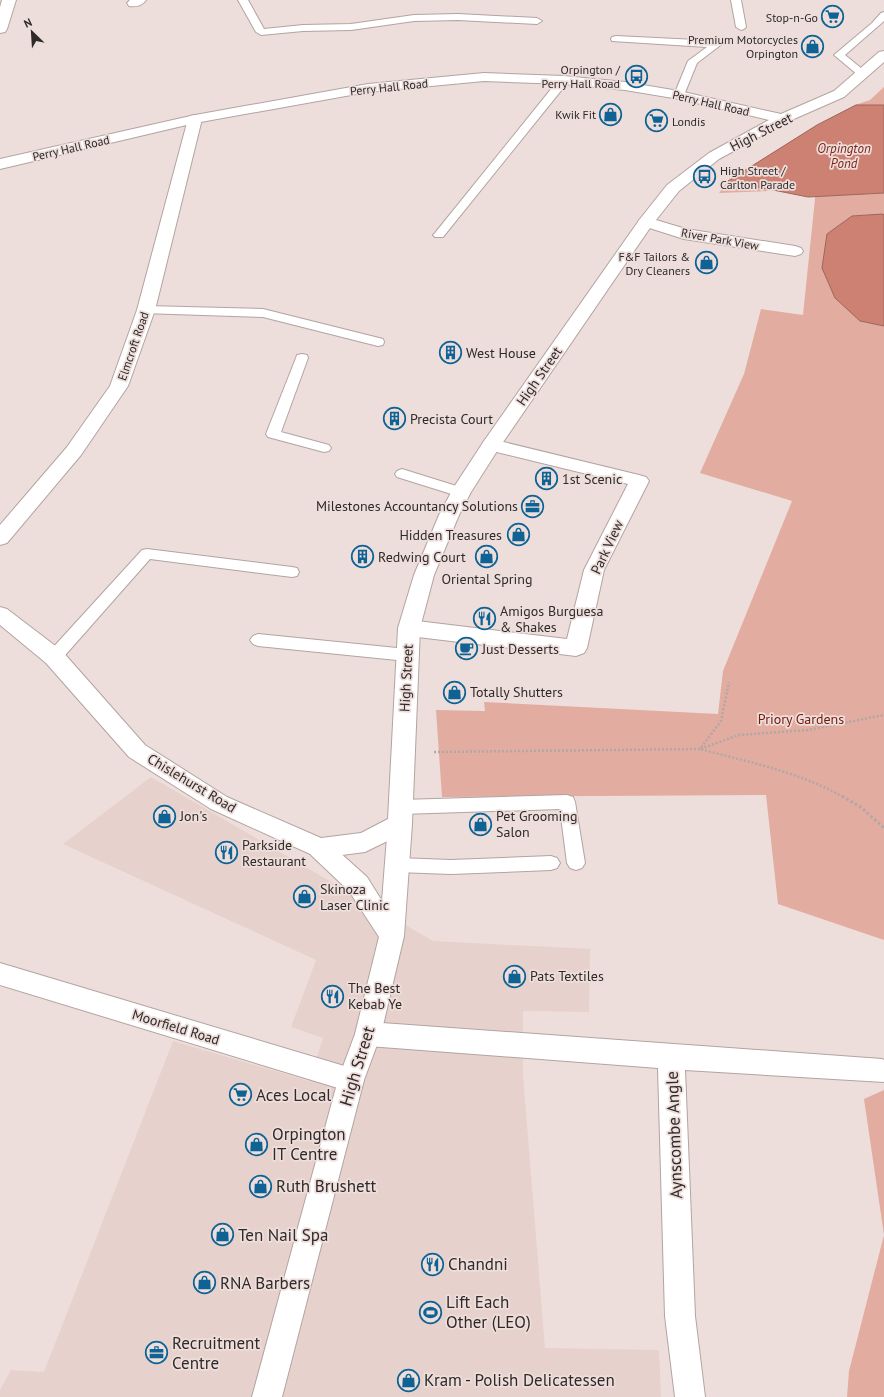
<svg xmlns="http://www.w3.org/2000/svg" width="884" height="1397" font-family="'PT Sans',sans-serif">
<rect width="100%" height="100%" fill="#eddedb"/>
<path fill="#e7d1cc" d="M151,777L433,941L590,949L589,1012L523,1011V1075L545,1348L659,1350L661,1397H0V1390L11,1370L44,1372L173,1041L309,1081L323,1038L291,1027L316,960L63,844Z"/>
<path fill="#e2aca0" d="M884,87V940L778,904L766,795L442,797L436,710L485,711L484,702L718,714L723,671L792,501L700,473L744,374L761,309L803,315L816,189L719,193L728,181L817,125L855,105L870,100Z
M884,1090V1397H847L849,1371L884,1235L864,1099Z"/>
<path fill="#cd8172" stroke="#9e675c" d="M856,105H884V193L808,197L728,181L817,125Z
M883,214L884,215V326L860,321L835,298L822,268L827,234L852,216Z"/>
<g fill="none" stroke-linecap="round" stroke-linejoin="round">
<defs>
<path id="service" d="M238,0H248L264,29L303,25L351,24L414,15L458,14L537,18L542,21L537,24L458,20L414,21L351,30L303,31L261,35L256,32Z
M731,0H741L746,27L744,29L741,30L736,27Z
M884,12V21L845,55L867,73L866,75H858L834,55L872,23L881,13Z
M616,36L717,41L722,44L697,63L684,95L679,98L674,95L688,61L707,47L612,41L611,39L612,37Z
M564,77L568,78L569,80L568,82L443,237H435L433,235L435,233L560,78Z
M146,306L263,309L383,339L384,342L383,345L378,346L263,317L142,313L140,310L142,307Z
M302,354L307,355L308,358L281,432L329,445L331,448L329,451L324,452L268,437L266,434L296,358L297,355Z
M402,469L466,489L468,492L466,495L461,497L397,477L395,474L397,471Z
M147,549L292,567L297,568L299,572L297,576L292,577L150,559L60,661L54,663L48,661L46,657L48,653L142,550Z
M258,634L407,649L413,651L415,655L413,659L407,661L258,646L253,644L250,640L253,636Z
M567,795L573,797L575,802L585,863L582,868L576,870L570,868L567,863L560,809L401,814L395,812L393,807L395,802L401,800Z
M551,856L557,858L560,863L557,868L551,870L451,874L397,872L391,870L388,865L391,860L397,858L451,860Z"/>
<path id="minor" d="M2,0H16L7,29L5,32L0,33V7Z
M130,0H146C142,6 136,7 129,6L127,3Z
M195,115L200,116L202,119L155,310L128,386L81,455L7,543L0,545V525L67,447L110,386L137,310L188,119L190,116Z
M646,217L686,229L795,246L801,248L803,251L801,254L795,256L684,239L640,225L638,222L640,219Z
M491,439L639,475L646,477L649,481L604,570L587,648L584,653L576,656L409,636L402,633L398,628L402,623L409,620L567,639L584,570L628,484L484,449L482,445L484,441Z
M0,963L351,1068L360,1071L364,1080L360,1089L351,1092L0,985Z
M368,1022L882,1059L884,1060V1082L685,1070L695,1316L705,1397H675L665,1316L658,1068L368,1046L359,1042L355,1034L359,1026Z"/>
<path id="tertiary" d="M400,815L408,817L412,824L404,936L381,1034L364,1080L282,1397H252L338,1080L355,1034L379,937L349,891L311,855L307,848L311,841L319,838L327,841L367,877L382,901L388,824L392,817Z"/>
<path id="primary" d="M884,51V62L844,97L787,122L719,159L679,191L652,225L499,448L471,492L459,515L434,575L420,628L412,824L408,831L365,852L319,858L211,809L129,757L46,663L0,625V607L7,609L62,651L145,745L227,797L321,838L361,833L388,819L398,628L414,575L439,515L454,487L484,441L640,219L667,185L709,153L769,120L679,99L625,90L564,84L484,81L368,92L195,123L0,169V159L195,115L368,84L484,73L564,76L625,82L679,91L781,114L834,91L879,52Z"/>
</defs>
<use href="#service" stroke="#b2a4a1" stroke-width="2"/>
<use href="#minor" stroke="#b2a4a1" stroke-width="2"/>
<use href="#tertiary" stroke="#b2a4a1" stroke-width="2"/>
<use href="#primary" stroke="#b2a4a1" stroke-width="2"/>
<path stroke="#b2a7a4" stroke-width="2.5" stroke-dasharray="2 2" stroke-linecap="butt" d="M434,752L700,749L721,721L729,682
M843,797C800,772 748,762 700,749L739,735L808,730L884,715"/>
<path stroke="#b2a7a4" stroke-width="3" stroke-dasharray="2.5 2.5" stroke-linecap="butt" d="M842,796L862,808L884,828"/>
<use href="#service" fill="#fff" fill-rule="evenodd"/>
<use href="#minor" fill="#fff" fill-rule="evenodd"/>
<use href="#tertiary" fill="#fff" fill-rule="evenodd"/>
<use href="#primary" fill="#fff" fill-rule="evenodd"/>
</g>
<defs>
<symbol id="supermarket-ring" viewBox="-11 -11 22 22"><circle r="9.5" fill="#eddedb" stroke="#0e6394" stroke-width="1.5"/><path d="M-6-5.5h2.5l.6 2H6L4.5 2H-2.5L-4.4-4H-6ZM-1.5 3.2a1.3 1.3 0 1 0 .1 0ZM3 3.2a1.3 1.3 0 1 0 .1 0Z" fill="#0e6394"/></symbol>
<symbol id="shop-ring" viewBox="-11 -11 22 22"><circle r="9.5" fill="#eddedb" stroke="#0e6394" stroke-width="1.5"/><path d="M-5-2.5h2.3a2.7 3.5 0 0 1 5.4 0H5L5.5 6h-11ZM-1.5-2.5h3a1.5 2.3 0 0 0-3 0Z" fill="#0e6394"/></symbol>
<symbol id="bus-ring" viewBox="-11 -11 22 22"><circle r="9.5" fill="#eddedb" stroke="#0e6394" stroke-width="1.5"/><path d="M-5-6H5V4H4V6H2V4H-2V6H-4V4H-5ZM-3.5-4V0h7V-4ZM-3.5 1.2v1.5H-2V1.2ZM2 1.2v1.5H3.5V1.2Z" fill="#0e6394"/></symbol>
<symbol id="building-ring" viewBox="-11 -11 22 22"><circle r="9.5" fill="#eddedb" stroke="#0e6394" stroke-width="1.5"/><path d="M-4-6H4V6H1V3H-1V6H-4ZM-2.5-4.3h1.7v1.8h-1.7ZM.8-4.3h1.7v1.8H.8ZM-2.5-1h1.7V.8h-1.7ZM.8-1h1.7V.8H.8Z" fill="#0e6394"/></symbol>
<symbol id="office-ring" viewBox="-11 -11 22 22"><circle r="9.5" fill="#eddedb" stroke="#0e6394" stroke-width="1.5"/><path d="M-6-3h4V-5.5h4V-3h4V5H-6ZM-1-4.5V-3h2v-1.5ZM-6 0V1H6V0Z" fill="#0e6394"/></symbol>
<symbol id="restaurant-ring" viewBox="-11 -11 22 22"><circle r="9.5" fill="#eddedb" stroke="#0e6394" stroke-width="1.5"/><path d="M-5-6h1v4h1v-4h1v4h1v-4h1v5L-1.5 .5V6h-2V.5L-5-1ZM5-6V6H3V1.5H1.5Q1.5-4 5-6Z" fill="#0e6394"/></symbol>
<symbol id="cafe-ring" viewBox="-11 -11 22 22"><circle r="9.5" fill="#eddedb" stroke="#0e6394" stroke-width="1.5"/><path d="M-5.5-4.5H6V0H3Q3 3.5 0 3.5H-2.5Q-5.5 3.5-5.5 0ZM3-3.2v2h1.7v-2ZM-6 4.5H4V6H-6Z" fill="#0e6394"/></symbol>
<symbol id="stadium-ring" viewBox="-11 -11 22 22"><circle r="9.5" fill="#eddedb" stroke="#0e6394" stroke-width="1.5"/><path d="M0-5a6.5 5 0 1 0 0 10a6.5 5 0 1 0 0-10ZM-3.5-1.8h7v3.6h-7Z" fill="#0e6394"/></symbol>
</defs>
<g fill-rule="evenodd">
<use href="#supermarket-ring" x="820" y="4" width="25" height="25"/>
<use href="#shop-ring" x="800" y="34" width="25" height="25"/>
<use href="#bus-ring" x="624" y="64" width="25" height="25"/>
<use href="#shop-ring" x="598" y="102" width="25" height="25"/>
<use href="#supermarket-ring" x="644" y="108" width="25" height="25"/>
<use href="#bus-ring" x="692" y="164" width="25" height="25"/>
<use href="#shop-ring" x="694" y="250" width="25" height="25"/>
<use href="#building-ring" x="438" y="340" width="25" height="25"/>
<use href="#building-ring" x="382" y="406" width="25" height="25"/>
<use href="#building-ring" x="534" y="466" width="25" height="25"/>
<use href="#office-ring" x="520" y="494" width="25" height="25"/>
<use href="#shop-ring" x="506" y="522" width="25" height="25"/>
<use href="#building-ring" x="350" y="544" width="25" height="25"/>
<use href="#shop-ring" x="474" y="544" width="25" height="25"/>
<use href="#restaurant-ring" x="472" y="606" width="25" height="25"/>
<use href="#cafe-ring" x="454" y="636" width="25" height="25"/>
<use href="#shop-ring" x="442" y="680" width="25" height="25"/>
<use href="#shop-ring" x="152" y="804" width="25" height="25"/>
<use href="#shop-ring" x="468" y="812" width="25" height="25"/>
<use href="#restaurant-ring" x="214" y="840" width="25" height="25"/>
<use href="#shop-ring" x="292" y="884" width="25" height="25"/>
<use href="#shop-ring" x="502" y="964" width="25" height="25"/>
<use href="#restaurant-ring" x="320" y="984" width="25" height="25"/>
<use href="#supermarket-ring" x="228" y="1082" width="25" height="25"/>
<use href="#shop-ring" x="244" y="1132" width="25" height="25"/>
<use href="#shop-ring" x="248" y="1174" width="25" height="25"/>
<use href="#shop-ring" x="210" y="1222" width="25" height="25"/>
<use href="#restaurant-ring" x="420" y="1252" width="25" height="25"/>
<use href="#shop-ring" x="192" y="1270" width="25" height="25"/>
<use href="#stadium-ring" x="418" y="1300" width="25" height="25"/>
<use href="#office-ring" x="144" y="1340" width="25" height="25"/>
<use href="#shop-ring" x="396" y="1368" width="25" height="25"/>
</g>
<g text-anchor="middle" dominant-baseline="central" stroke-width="3.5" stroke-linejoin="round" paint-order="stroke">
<g font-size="12" fill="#2f2a29" stroke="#eddedb" text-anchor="end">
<text x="818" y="17">Stop-n-Go</text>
<text x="798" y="39">Premium Motorcycles<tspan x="798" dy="14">Orpington</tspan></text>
<text x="620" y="69">Orpington /<tspan x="620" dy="14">Perry Hall Road</tspan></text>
<text x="596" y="114">Kwik Fit</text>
<text x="672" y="121" text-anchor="start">Londis</text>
<text x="720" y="170" text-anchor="start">High Street /<tspan x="720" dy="14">Carlton Parade</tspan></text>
<text x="690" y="256">F&amp;F Tailors &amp;<tspan x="690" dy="14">Dry Cleaners</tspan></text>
</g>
<g font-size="12" fill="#2f2a29" stroke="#eddedb">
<text transform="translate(389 87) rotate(-6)">Perry Hall Road</text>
<text transform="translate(711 103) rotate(13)">Perry Hall Road</text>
<text transform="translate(71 148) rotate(-13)">Perry Hall Road</text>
<text transform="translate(720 239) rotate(10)">River Park View</text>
<text transform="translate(133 346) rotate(-71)">Elmcroft Road</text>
</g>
<g font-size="13" font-style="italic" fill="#7a1e0f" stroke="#eddedb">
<text x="844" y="148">Orpington<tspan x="844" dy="15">Pond</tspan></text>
</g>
<g font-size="14" fill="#2f2a29" stroke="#eddedb">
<text transform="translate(761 132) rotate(-27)">High Street</text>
<text transform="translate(539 376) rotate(-55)">High Street</text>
<text transform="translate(607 547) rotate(-65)">Park View</text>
<text transform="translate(406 678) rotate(-87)">High Street</text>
<text transform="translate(192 783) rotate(31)">Chislehurst Road</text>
<text transform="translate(176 1027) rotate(17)">Moorfield Road</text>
</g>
<g font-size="14" fill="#2f2a29" stroke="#eddedb" text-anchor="start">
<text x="466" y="353">West House</text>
<text x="410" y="419">Precista Court</text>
<text x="562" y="479">1st Scenic</text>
<text x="518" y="506" text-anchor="end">Milestones Accountancy Solutions</text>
<text x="502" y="535" text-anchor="end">Hidden Treasures</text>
<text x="378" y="557">Redwing Court</text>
<text x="487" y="579" text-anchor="middle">Oriental Spring</text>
<text x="500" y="611">Amigos Burguesa<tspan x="500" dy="16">&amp; Shakes</tspan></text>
<text x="482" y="649">Just Desserts</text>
<text x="470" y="692">Totally Shutters</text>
<text x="180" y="816">Jon's</text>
<text x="496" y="816">Pet Grooming<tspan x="496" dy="16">Salon</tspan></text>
<text x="242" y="845">Parkside<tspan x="242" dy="16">Restaurant</tspan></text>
<text x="320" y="889">Skinoza<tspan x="320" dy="16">Laser Clinic</tspan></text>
<text x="530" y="976">Pats Textiles</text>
<text x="348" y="988">The Best<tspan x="348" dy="16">Kebab Ye</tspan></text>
</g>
<g font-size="14" fill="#75190a" stroke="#eddedb">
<text x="801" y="719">Priory Gardens</text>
</g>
<g font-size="17" fill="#2f2a29" stroke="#eddedb">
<text transform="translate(357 1066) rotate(-73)">High Street</text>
<text transform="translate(674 1135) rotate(-92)">Aynscombe Angle</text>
</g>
<g font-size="17" fill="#2f2a29" stroke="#eddedb" text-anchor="start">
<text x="256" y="1095">Aces Local</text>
<text x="272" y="1134">Orpington<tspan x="272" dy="20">IT Centre</tspan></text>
<text x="276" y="1186">Ruth Brushett</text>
<text x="238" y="1235">Ten Nail Spa</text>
<text x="448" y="1264">Chandni</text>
<text x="220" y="1283">RNA Barbers</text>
<text x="446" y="1302">Lift Each<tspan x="446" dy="20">Other (LEO)</tspan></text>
<text x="172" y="1343">Recruitment<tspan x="172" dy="20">Centre</tspan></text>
<text x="424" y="1380">Kram - Polish Delicatessen</text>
</g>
</g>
<g transform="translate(32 32) rotate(335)" stroke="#eddedb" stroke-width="3" paint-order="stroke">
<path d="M0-3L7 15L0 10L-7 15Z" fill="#2f2a29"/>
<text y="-6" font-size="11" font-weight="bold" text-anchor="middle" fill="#2f2a29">N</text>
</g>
</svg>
